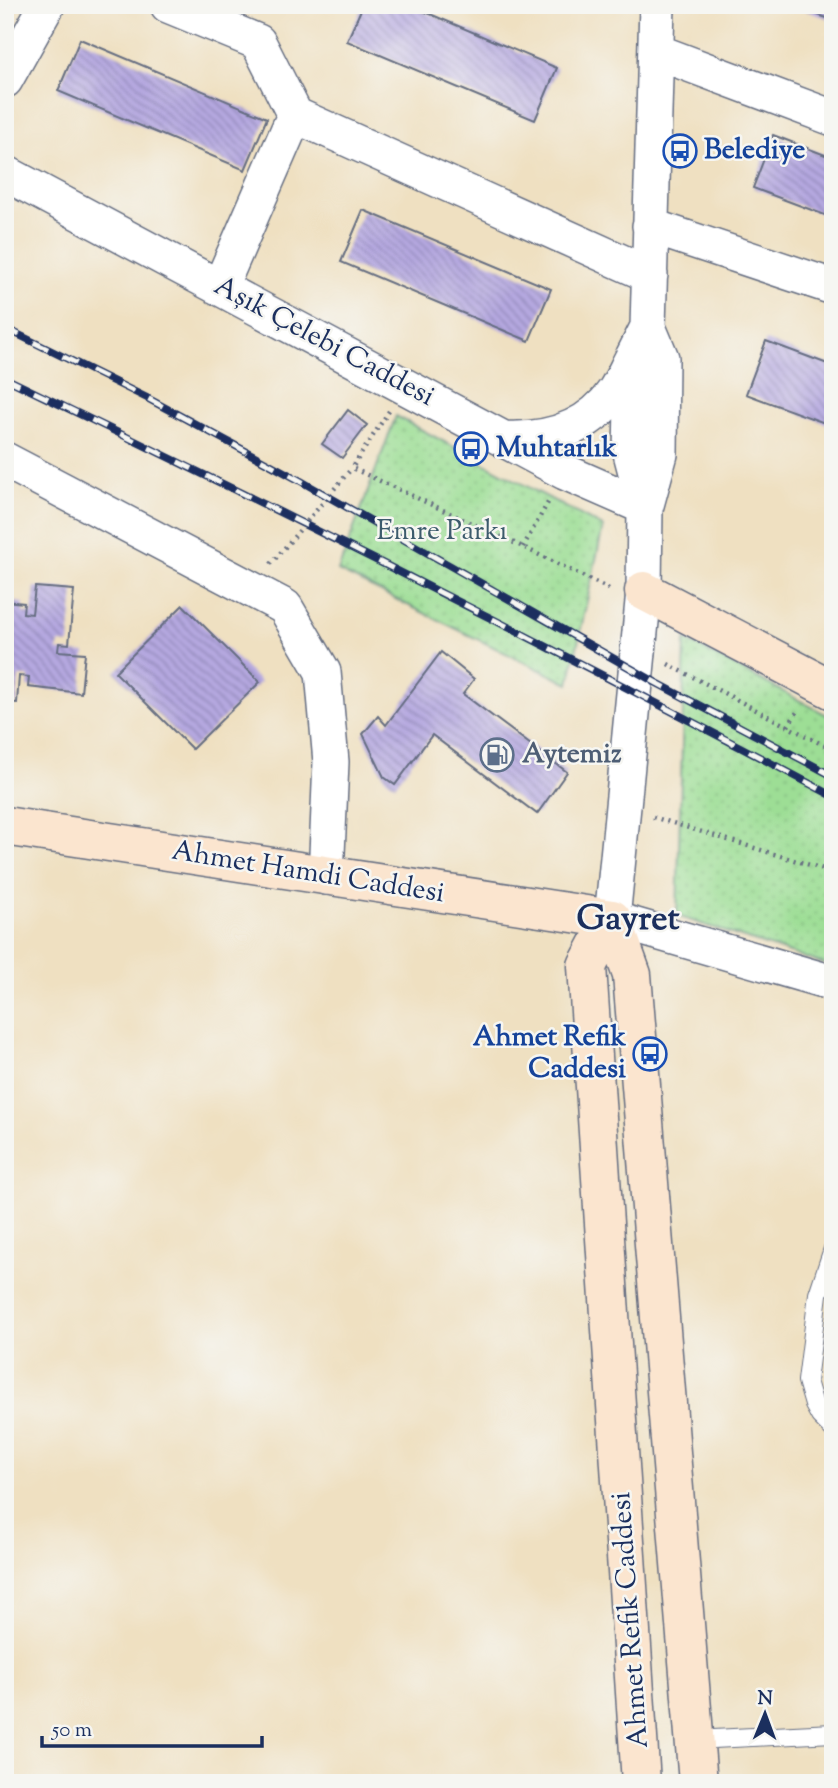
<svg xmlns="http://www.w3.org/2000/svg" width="838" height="1788" font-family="'Sorts Mill Goudy',serif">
<defs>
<pattern id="green-dots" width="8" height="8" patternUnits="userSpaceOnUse" patternTransform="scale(1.75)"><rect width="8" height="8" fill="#9dde95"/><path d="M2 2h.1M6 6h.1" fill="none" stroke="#87bf83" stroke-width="1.8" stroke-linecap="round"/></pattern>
<pattern id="building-back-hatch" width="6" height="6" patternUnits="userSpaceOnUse" patternTransform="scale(1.75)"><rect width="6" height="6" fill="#b5a8e0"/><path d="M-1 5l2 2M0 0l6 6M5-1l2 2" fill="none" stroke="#9289b9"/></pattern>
</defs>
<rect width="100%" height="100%" fill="#f6f6f2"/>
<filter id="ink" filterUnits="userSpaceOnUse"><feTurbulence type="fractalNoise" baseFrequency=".0143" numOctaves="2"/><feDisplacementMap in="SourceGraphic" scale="14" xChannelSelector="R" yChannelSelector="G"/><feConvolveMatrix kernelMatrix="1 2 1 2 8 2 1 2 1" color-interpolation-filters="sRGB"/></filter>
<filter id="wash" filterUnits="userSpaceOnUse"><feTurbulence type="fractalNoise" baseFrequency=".00686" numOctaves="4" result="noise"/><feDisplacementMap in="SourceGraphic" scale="28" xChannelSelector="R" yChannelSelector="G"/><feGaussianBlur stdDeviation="1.57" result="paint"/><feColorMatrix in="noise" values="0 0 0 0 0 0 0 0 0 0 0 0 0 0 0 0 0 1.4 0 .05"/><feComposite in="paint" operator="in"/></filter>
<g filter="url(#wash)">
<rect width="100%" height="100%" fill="#efe0c1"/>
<path fill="url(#green-dots)" stroke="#5c867a" stroke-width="2" d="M396,416L603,527L569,684L338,571Z
M685,640L833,718V967L677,916Z"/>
<g id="blocks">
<path fill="url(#building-back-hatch)" d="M363,5H409L557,68L535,120L347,41Z
M792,5H833V20L792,6Z
M80,39L267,118L245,170L58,91Z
M773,135L833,158V218L753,188Z
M363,210L551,289L529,341L341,262Z
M766,341L833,366V426L746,394Z
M348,410L367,425L342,458L322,444Z
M35,587L74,590L69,644L59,643L58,651L85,653L81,693L28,687L29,677L19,676L17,703L5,702V601L24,603L23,613L32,614Z
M183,605L260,682L192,749L115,672Z
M441,652L474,679L463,694L567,772L537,814L432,735L395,785L384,777L363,734L378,716L386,725Z"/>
</g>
</g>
<g filter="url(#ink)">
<use href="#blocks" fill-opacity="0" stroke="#656d81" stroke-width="2"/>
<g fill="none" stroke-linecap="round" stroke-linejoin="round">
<defs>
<path id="lane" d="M833,1249L818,1294L807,1381L814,1405L820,1416L833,1429
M694,1740L833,1733"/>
<path id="street" d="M168,5L258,42L295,115L650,275
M657,52L833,118
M5,80L47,5
M5,173L565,472L645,507
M650,226L833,287
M220,287L295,115
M648,327L633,357L631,453L645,507L644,591L612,919L833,983
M504,439C547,441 589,429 615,391C622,380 627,368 633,357
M5,460L285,607L323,672L331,762L326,877
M646,505L660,454L661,358L648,327L657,5"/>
<path id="secondary" d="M644,591L833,690
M5,826L612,919
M612,919L587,966L641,1783
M612,919L632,975L698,1783"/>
</defs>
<use href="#lane" stroke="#656d81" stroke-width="20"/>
<use href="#street" stroke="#656d81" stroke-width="38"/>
<use href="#secondary" stroke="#656d81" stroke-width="41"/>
<path stroke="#656d81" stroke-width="4.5" stroke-dasharray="2 5" stroke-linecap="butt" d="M389,411L352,468L523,547L611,590
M523,547L550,499
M271,564L352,468
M668,664L833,750
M788,726L799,709
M653,817L833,872"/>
<use href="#lane" stroke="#fff" stroke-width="18"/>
<use href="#street" stroke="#fff" stroke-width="35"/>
<use href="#secondary" stroke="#fbe5cf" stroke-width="38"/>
<defs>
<path id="rail" d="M5,328L147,398L299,480L655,682L833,776
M5,378C284,512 560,651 833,796"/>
</defs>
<use href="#rail" stroke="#1b2f5e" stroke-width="8"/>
<use href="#rail" stroke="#f6f6f2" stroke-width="5" stroke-dasharray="16" stroke-linecap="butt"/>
</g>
</g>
<defs>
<symbol id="bus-ring" viewBox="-11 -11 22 22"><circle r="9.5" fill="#f6f6f2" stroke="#1a4fb4" stroke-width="1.5"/><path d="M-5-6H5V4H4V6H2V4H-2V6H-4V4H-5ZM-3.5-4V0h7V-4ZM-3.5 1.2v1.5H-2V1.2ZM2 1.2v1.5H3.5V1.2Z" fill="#1a4fb4"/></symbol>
<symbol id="fuel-ring" viewBox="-11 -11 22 22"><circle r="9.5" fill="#f6f6f2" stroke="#5c6f8a" stroke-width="1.5"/><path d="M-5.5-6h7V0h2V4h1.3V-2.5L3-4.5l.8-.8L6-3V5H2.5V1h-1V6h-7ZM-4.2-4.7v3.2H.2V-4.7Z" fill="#5c6f8a"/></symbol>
</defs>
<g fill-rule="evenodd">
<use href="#bus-ring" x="661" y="132" width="38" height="38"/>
<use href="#bus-ring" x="452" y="430" width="38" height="38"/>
<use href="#fuel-ring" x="478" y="736" width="38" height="38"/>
<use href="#bus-ring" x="631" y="1035" width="38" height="38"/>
</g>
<g text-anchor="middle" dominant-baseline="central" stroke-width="5" stroke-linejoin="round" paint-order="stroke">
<g font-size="28" font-weight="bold" fill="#164399" stroke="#f6f6f2" text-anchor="start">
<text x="704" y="151">Belediye</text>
<text x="496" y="449">Muhtarlık</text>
<text x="626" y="1038" text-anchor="end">Ahmet Refik<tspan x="626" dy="32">Caddesi</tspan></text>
</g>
<g font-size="28" fill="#1b2f5e" stroke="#f6f6f2">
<text transform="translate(324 342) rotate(28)">Aşık Çelebi Caddesi</text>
<text transform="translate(308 873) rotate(9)">Ahmet Hamdi Caddesi</text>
<text transform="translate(631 1620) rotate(-94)">Ahmet Refik Caddesi</text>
</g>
<g font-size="28" fill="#3c5b6c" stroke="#f6f6f2">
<text x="442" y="532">Emre Parkı</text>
</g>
<g font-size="28" font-weight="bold" fill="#4e5e75" stroke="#f6f6f2" text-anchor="start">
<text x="522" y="755">Aytemiz</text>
</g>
<g font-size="35" font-weight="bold" fill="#1b2f5e" stroke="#f6f6f2">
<text x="628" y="920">Gayret</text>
</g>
</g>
<rect width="838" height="1788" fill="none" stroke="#f6f6f2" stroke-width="28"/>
<g transform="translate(765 1714) rotate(1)" stroke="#f6f6f2" stroke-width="5" paint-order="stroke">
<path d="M0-5L12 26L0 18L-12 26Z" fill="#1b2f5e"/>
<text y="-10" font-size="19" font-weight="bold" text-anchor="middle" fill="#1b2f5e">N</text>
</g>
<path d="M42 1736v10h220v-10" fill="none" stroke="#1b2f5e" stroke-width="3.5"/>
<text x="52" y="1736" font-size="21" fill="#1b2f5e" stroke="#f6f6f2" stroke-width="5" paint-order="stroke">50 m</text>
</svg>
